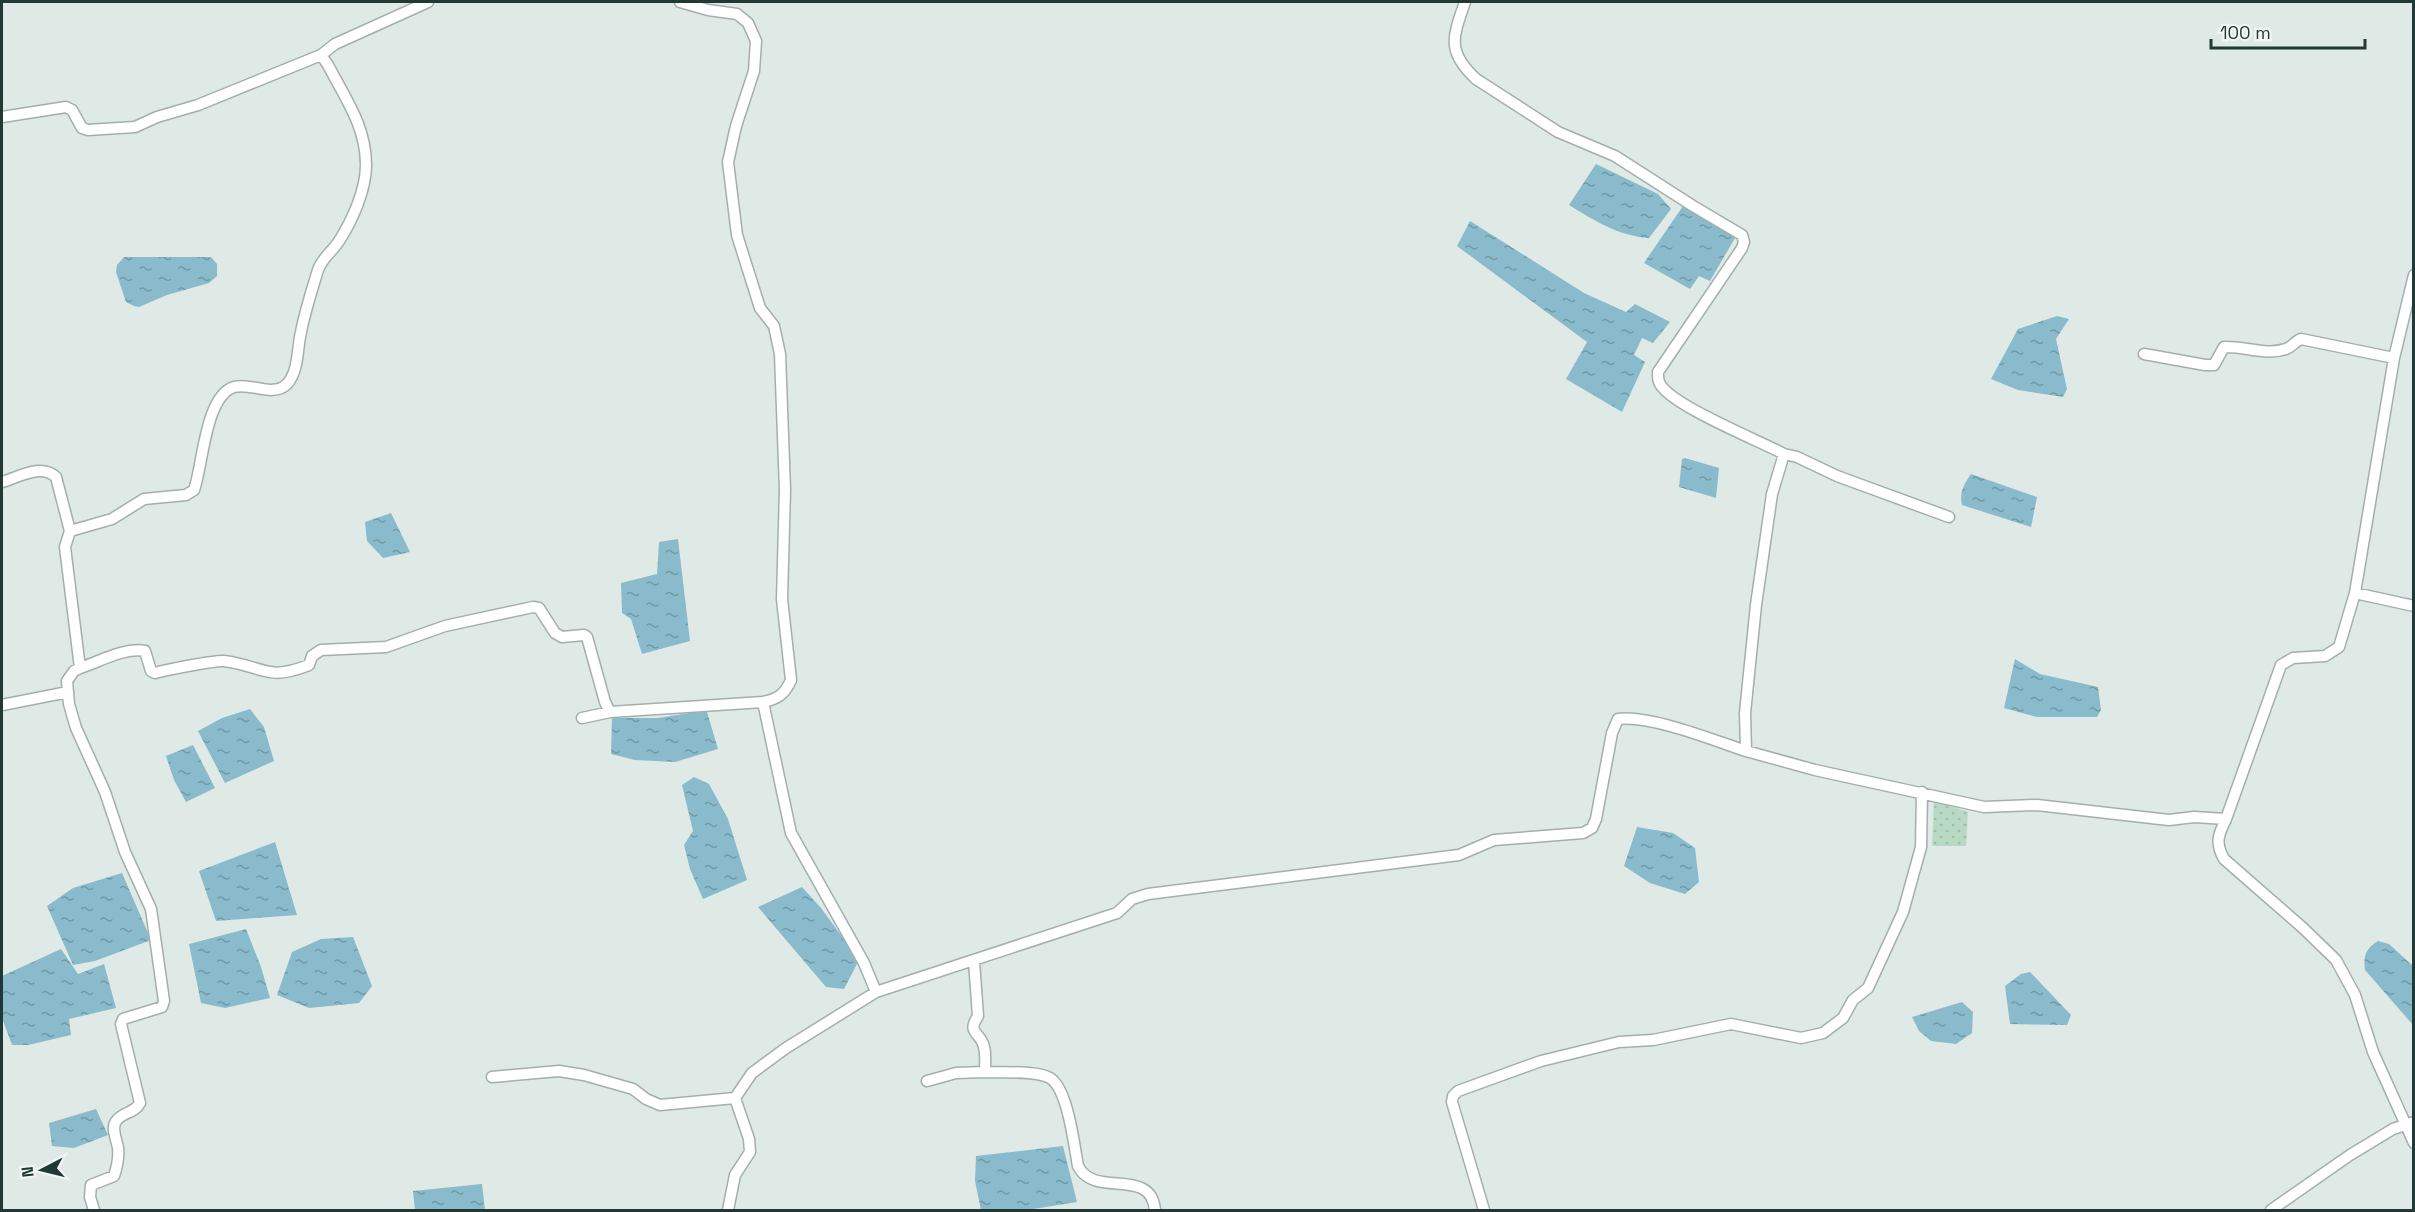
<svg xmlns="http://www.w3.org/2000/svg" width="2415" height="1212" font-family="'Space Grotesk',sans-serif">
<defs>
<pattern id="park-dots" width="8" height="8" patternUnits="userSpaceOnUse" patternTransform="scale(1.5)"><rect width="8" height="8" fill="#b8dac5"/><path d="M2 2h.1M6 6h.1" fill="none" stroke="#9ebcaa" stroke-width="1.8" stroke-linecap="round"/></pattern>
<pattern id="water-ripples" width="26" height="14" patternUnits="userSpaceOnUse" patternTransform="scale(1.5)"><rect width="26" height="14" fill="#89bbcc"/><path d="M2 4q2-2 4 0t4 0M15 11q2-2 4 0t4 0" fill="none" stroke="#7099a6"/></pattern>
</defs>
<rect width="100%" height="100%" fill="#dfe9e6"/>
<path fill="url(#park-dots)" d="M1934,800L1968,812L1966,846H1932Z"/>
<path fill="url(#water-ripples)" d="M1596,164L1658,194L1671,209L1649,238C1619,236 1595,221 1569,205Z
M1683,206L1730,232L1735,238L1710,281L1699,276L1690,289L1644,263Z
M1470,221L1584,293L1626,312L1635,304L1670,322L1653,343L1642,338L1634,355L1645,362L1622,412L1566,379L1587,342L1457,246Z
M124,257H211L217,264V276L209,283L167,295L139,307L134,306L126,302L116,272L117,265Z
M2057,316L2069,319L2056,339L2067,389L2063,397L2018,390L1991,379L2018,329Z
M1685,458L1719,468L1716,498L1679,487L1682,459Z
M1971,474L2037,497L2031,527L1962,505C1959,493 1964,484 1971,474Z
M391,513L410,552L383,558L367,541L365,522Z
M678,539L690,641L642,654L631,619L622,613L621,583L657,574L659,542Z
M2015,659L2040,674L2098,687L2101,710L2097,717H2037L2004,708Z
M250,709L264,727L274,761L225,783L198,731L222,718Z
M702,711L707,712L718,749L675,762L635,760L611,754L612,718H658Z
M193,745L215,788L186,802L174,780L166,756Z
M694,777L709,784L728,819L747,880L703,899L690,869L684,845L693,831L682,785Z
M1637,827L1673,833L1695,848L1699,882L1685,894L1650,883L1624,866Z
M275,842L297,915L216,921L199,871Z
M122,873L151,940L95,961L73,965L47,906L73,888Z
M802,887L821,908L859,960L844,989L826,987L758,907Z
M246,929L261,967L270,998L225,1008L201,1003L189,944Z
M353,937L372,986L359,1003L309,1008L277,995L292,952L321,939Z
M2378,941L2389,944L2413,966V1025L2365,970C2363,956 2366,948 2378,941Z
M61,949L78,974L104,964L116,1008L69,1019L71,1035L28,1045H12L2,1018V976Z
M2030,972L2071,1015L2067,1025L2010,1024L2005,986L2021,974Z
M1962,1002L1973,1012L1972,1033L1956,1044L1931,1041L1919,1031L1912,1017Z
M96,1109L108,1135L74,1148L52,1146L49,1123Z
M1063,1146L1077,1202L1027,1210H981L975,1181L976,1156Z
M482,1184L485,1210H415L413,1191Z"/>
<g fill="none" stroke-linecap="round" stroke-linejoin="round">
<defs>
<path id="minor" d="M680,2L708,10L737,14L748,23L756,41L754,71L736,126L728,162L737,235L760,308L774,326L780,354L785,490L782,599L791,680C785,694 778,699 763,702
M1465,2C1453,37 1446,51 1476,79L1558,132L1615,156L1693,206L1742,235L1744,242L1742,248L1658,372C1658,375 1658,379 1659,382C1667,404 1760,441 1784,454
M2,117L66,107L72,110L82,128L88,130L135,127L157,117L198,105L321,55
M2144,354L2205,365H2214L2224,347C2245,346 2266,356 2286,349C2292,347 2295,341 2301,339L2394,358
M2,482C19,477 41,463 56,477L70,531
M1949,517L1837,476L1797,457L1784,454L1772,494L1756,605L1745,713L1746,751L1815,770L1984,807L2037,805L2169,820L2194,817L2226,819C2218,835 2215,843 2224,859L2303,928L2336,960L2355,995L2373,1052L2414,1143
M2355,593L2414,606
M80,668C99,662 124,647 145,651L151,671L155,673C166,670 215,660 224,661C264,666 266,682 309,665L312,656L321,650L386,647L445,626L533,607L539,608L555,633L562,637L584,635L587,637L605,702L610,712
M2,705L68,692
M582,718L610,712L763,702L791,833L864,963L876,992
M2226,819L2281,665L2293,658L2325,656L2339,647L2355,593L2394,358L2414,275
M974,961L978,1016C966,1034 981,1032 984,1047C986,1054 985,1064 985,1072C1001,1073 1037,1070 1050,1078C1068,1089 1074,1145 1078,1166C1094,1199 1151,1166 1155,1210
M492,1077L559,1071L584,1075L633,1089L646,1099L660,1105L735,1098
M927,1081L956,1073L985,1072
M94,1210L90,1197L91,1185L114,1176C117,1167 119,1157 118,1148C117,1140 110,1127 117,1120C123,1112 135,1113 140,1103L121,1024L123,1019L162,1007L164,1001L151,909L125,852L105,792L76,728L69,704L67,681L74,671L80,668L65,547L70,531L112,519L144,499L186,495L194,490C203,465 205,396 234,387C250,382 273,398 287,384C299,371 297,348 301,332C305,311 312,290 318,270C322,258 332,252 339,241C352,221 366,190 366,165C366,126 345,98 328,65L321,55L335,44L428,2
M728,1210L735,1175L750,1152L749,1139L735,1098L752,1073L786,1048L876,992L1117,913L1132,899L1148,894L1459,855L1494,840L1583,833L1592,828L1596,819L1612,733L1618,719C1651,715 1713,740 1746,751
M1484,1210L1452,1102L1453,1096L1458,1091L1541,1061L1619,1042L1653,1040L1731,1024L1801,1038L1823,1033L1843,1018L1853,1000L1868,988L1903,912L1921,847L1922,792
M2271,1210L2350,1155L2393,1129L2414,1122"/>
</defs>
<use href="#minor" stroke="#a2b0ad" stroke-width="13"/>
<use href="#minor" stroke="#fff" stroke-width="10"/>
</g>
<rect width="2415" height="1212" fill="none" stroke="#213834" stroke-width="6"/>
<g transform="translate(42 1170) rotate(263)" stroke="#eff6f3" stroke-width="4.5" paint-order="stroke">
<path d="M0-4.5L10 22L0 15L-10 22Z" fill="#213834"/>
<text y="-9" font-size="16" font-weight="bold" text-anchor="middle" fill="#213834">N</text>
</g>
<path d="M2211 39v9h154v-9" fill="none" stroke="#213834" stroke-width="3"/>
<text x="2220" y="39" font-size="18" fill="#213834" stroke="#eff6f3" stroke-width="4.5" paint-order="stroke">100 m</text>
</svg>
